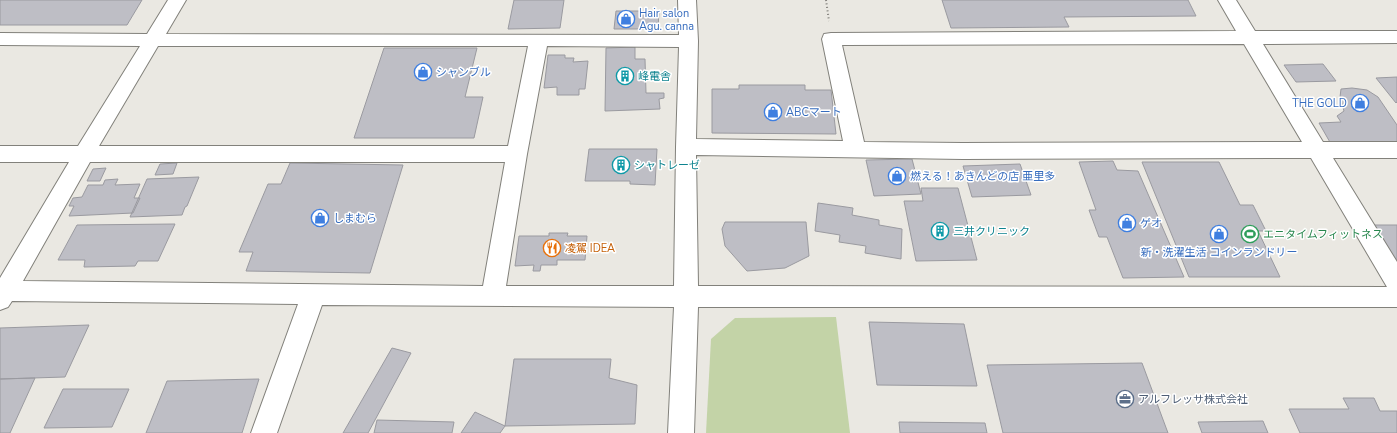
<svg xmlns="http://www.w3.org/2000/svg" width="1397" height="433" font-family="'Nunito Sans','Noto Sans JP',sans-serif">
<rect width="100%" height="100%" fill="#eae8e2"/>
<path fill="#c3d3a7" d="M836,317L850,433H706L711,339L735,318Z"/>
<path fill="#bebec5" stroke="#9a9aa0" d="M0,0H142L127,25H0Z
M514,0H564L560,28L508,29Z
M942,0H1188L1196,16L1064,17L1069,27L951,28Z
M616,11H659L658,29H614Z
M635,47V59H645L646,93H664V98L659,99L660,109L605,111L606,48Z
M384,48H477L465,97H483L474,138H354Z
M548,55H565V58H574L573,62L588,61L585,89H579V95H557V87L544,88Z
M1323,64L1336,81L1296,82L1284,65Z
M1397,77V102L1396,103L1376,78Z
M739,85H805V90H831L836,134L712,133V89H739Z
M1352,88L1367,90L1378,97L1397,125V143L1331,144L1319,123L1341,122L1337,116L1344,111L1340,97L1341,89Z
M589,149H657L655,185L630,184V181H585Z
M912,159L921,194L874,196L866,160Z
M1113,161L1117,170L1138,171L1184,277L1123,278L1107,237H1099L1089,210H1096L1079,162Z
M1142,162H1219L1240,205H1253L1266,231H1258L1280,277H1189Z
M177,163L173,174L155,175L160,164Z
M290,163L403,165L370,273L246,271L253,252H239L268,184H281Z
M1020,164L1031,195L972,197L963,166Z
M106,168L100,181H87L93,169Z
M199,177L187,206L185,207L182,215L130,217L147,179Z
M118,179L115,185L140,184L134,198H140L133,213L69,216L74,206H69L73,198L82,197L88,185H103L105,180Z
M921,188H958L977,260L916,261L904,201H923Z
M818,203L853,208L852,215L879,220V225L902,229L901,259L865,253L866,246L839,242L840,235L815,231Z
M725,222H806L809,256L785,268L747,271L725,246L722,229Z
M175,224L158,261H138L135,266L84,267L85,260H58L77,225Z
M1367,225H1397V264Z
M549,233H568L567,236H587L585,260H557V265H541L540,271H533L534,265L515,266L519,236H549Z
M869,322L964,324L977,386L877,385Z
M89,325L65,377L0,379V328Z
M392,348L411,353L368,433H343Z
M514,359H611L609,378L637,385L635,424L505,426Z
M1142,363L1168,433H1003L987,365Z
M35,378L10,433H0V379Z
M259,379L242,433H146L167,381Z
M63,389H129L112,427L44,428Z
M1343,398H1374L1380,411H1397V433H1300L1289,409H1349Z
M475,412L505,426L500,433H461Z
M377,420L454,422L452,433H374Z
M1263,421L1268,433H1202L1198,422Z
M899,422L985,423L987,433H900Z"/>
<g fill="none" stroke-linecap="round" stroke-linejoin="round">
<defs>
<path id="minor" d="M168,0H186L166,34L679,35L678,0H696L698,41L696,139L843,141L822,39L824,34L831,33L1236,31L1218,0H1236L1255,31H1397V43L1263,44L1323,142H1397V158H1333L1397,262V307H698L694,433H668L674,307L322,305L277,433H251L298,304L12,301L8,307L0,310V278L69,162H0V146H78L140,46L0,45V33L147,34ZM1244,44L1302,142L963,143L864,142L842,45ZM158,46H528L508,146H99ZM547,46L679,47L676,147L674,286H506L527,154ZM696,155L963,159L1311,158L1387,287L698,286ZM90,162H505L483,286L23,281Z"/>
</defs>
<use href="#minor" stroke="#82817b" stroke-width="2"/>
<path stroke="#7d7b77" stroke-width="2" stroke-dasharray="1 2.5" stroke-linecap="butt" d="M826,0L829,21"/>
<use href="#minor" fill="#fff" fill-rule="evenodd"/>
</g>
<defs>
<symbol id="shop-ring" viewBox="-11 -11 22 22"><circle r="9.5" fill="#fff" stroke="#3f7fe0" stroke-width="1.5"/><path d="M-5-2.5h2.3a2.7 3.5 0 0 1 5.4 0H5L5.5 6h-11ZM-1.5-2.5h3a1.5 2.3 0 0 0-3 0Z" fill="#3f7fe0"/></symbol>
<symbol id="building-ring" viewBox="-11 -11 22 22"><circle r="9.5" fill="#fff" stroke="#0f9aa8" stroke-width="1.5"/><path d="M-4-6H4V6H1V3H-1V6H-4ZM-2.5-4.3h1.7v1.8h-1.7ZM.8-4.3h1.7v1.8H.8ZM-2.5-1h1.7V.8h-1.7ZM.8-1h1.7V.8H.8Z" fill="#0f9aa8"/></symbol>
<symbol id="stadium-ring" viewBox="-11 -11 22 22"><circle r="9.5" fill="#fff" stroke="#2e9e5b" stroke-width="1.5"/><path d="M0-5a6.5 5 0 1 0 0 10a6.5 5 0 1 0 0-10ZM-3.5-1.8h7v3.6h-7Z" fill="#2e9e5b"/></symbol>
<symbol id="restaurant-ring" viewBox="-11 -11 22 22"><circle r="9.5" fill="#fff" stroke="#e8710a" stroke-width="1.5"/><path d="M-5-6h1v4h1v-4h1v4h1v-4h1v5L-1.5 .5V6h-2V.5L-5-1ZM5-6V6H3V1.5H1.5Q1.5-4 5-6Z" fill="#e8710a"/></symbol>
<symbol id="office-ring" viewBox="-11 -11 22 22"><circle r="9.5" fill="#fff" stroke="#5c6f8a" stroke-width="1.5"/><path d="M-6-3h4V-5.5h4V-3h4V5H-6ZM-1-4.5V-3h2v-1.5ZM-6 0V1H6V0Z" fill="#5c6f8a"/></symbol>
</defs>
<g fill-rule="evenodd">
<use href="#shop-ring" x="616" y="9" width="20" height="20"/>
<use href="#shop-ring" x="413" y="62" width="20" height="20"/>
<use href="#building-ring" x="615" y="66" width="20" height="20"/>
<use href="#shop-ring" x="1350" y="93" width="20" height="20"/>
<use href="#shop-ring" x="763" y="102" width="20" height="20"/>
<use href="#building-ring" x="611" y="155" width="20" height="20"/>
<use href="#shop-ring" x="887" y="166" width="20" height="20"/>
<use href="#shop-ring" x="310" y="208" width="20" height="20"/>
<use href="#shop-ring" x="1117" y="213" width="20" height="20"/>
<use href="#building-ring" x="930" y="221" width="20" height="20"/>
<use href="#shop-ring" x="1209" y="224" width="20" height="20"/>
<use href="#stadium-ring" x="1240" y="224" width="20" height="20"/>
<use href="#restaurant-ring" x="542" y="238" width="20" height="20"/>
<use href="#office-ring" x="1115" y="389" width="20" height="20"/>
</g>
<g text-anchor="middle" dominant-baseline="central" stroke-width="3" stroke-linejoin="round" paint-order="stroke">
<g font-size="11" fill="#366cbe" stroke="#fff" text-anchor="start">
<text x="639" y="13">Hair salon<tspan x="639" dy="13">Agu. canna</tspan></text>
<text x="436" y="72">シャンブル</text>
<text x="1347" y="103" text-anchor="end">THE GOLD</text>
<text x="786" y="112">ABCマート</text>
<text x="910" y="176">燃える！あきんどの店 亜里多</text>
<text x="333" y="218">しまむら</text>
<text x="1140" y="223">ゲオ</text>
<text x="1219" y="252" text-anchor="middle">新・洗濯生活 コインランドリー</text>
</g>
<g font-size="11" fill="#0d838f" stroke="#fff" text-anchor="start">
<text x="638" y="76">峰電舎</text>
<text x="634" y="165">シャトレーゼ</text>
<text x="953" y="231">三井クリニック</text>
</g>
<g font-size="11" fill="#27864d" stroke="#fff" text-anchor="start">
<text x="1263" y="234">エニタイムフィットネス</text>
</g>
<g font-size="11" fill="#c56008" stroke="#fff" text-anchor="start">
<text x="565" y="248">凌駕 IDEA</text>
</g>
<g font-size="11" fill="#4e5e75" stroke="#fff" text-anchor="start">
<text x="1138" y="399">アルフレッサ株式会社</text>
</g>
</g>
</svg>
